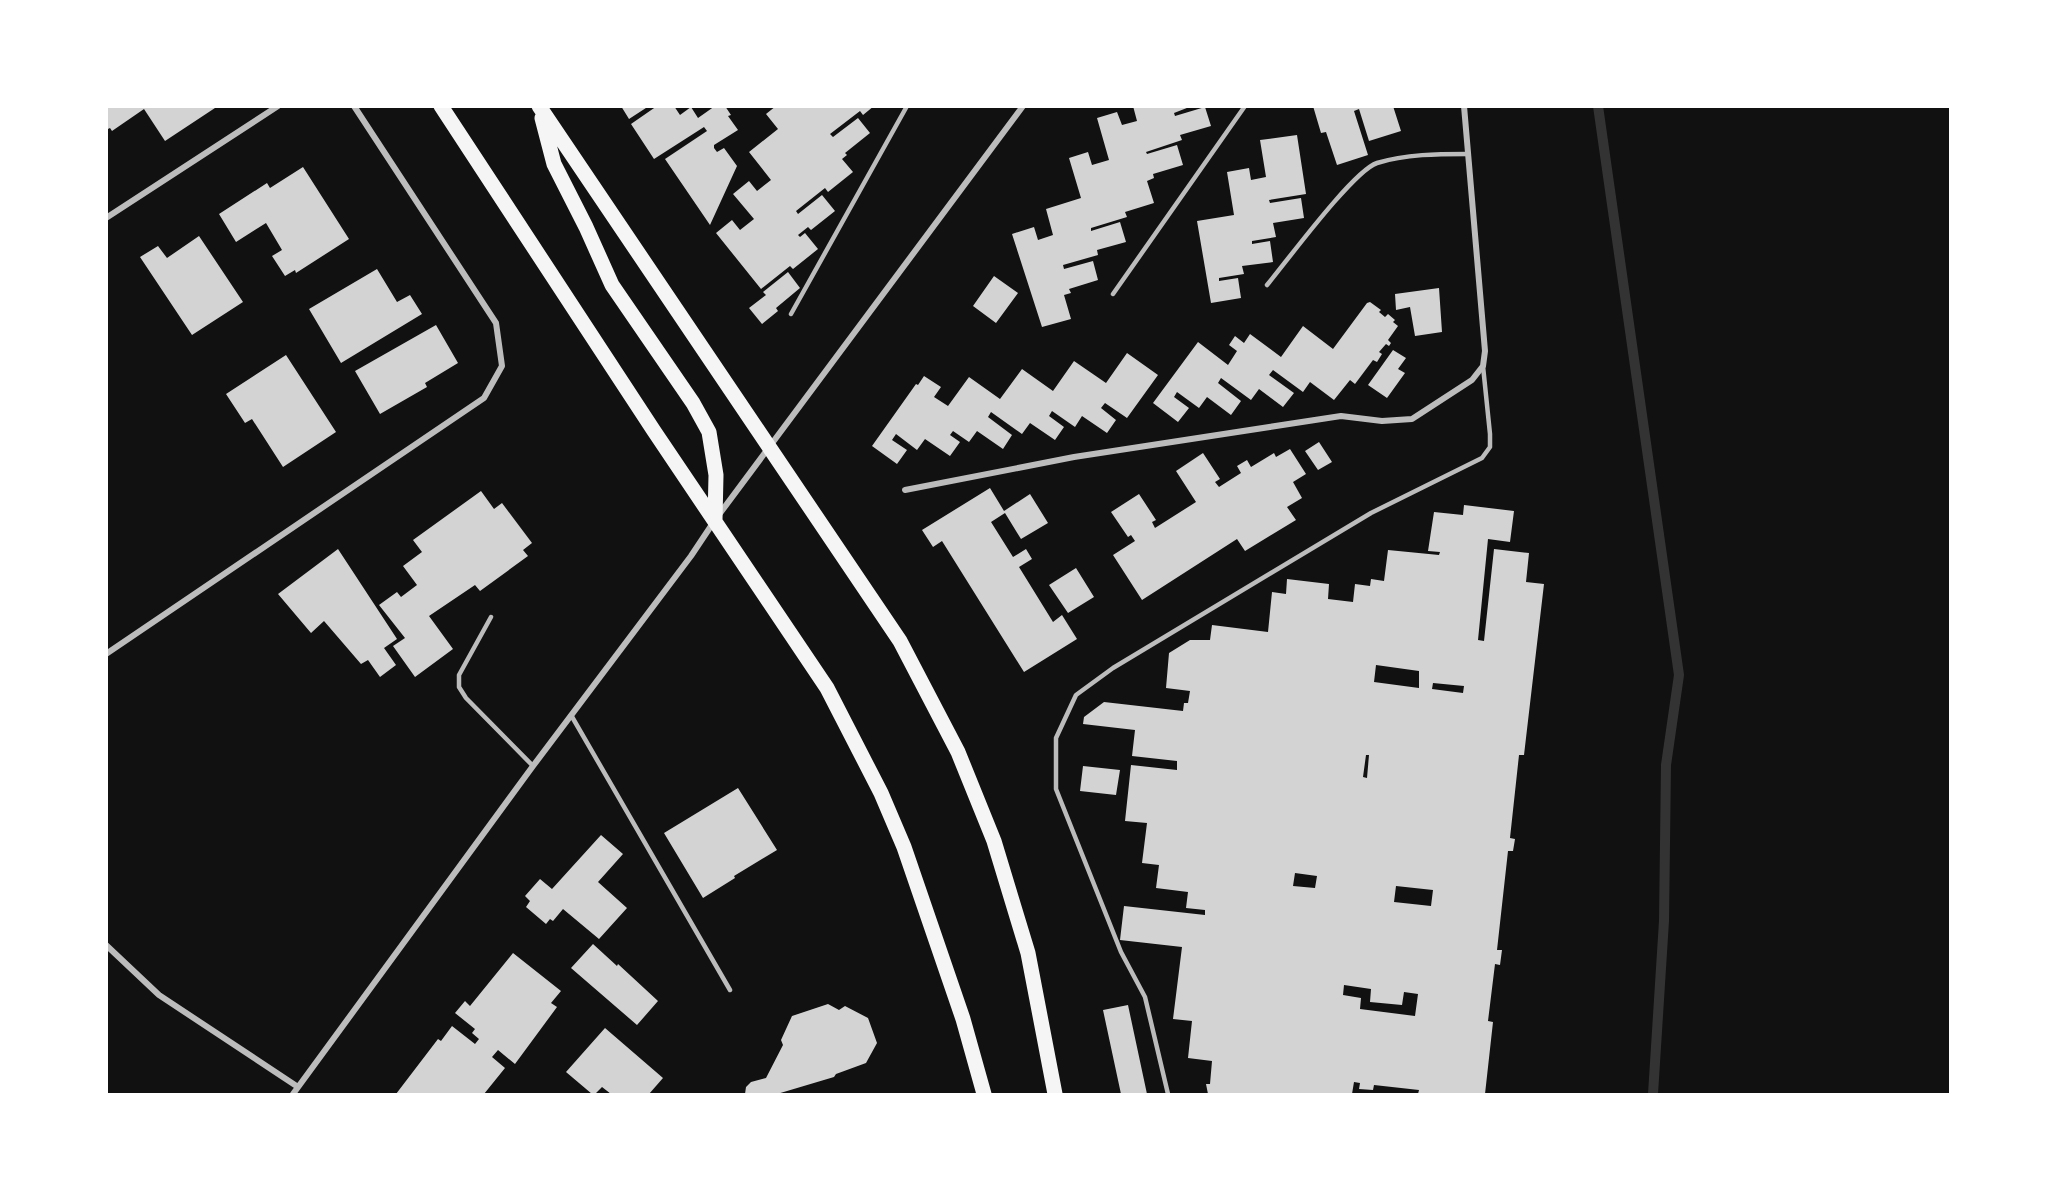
<svg xmlns="http://www.w3.org/2000/svg" width="2057" height="1201" font-family="Roboto,sans-serif">
<rect width="100%" height="100%" fill="#111"/>
<g fill="none" stroke-linecap="round" stroke-linejoin="round">
<path stroke="#333" stroke-width="10" d="M1598,106L1679,675L1666,765L1664,921L1653,1094"/>
</g>
<path fill="#d3d3d3" fill-rule="evenodd" d="M106,106H218L165,141L144,109L112,131L110,128L106,130Z
M621,106H649L629,119Z
M657,106H674L680,115L691,107L698,118L715,106H725L731,115L728,116L738,130L714,145V148L717,152L724,148L737,166L710,225L665,159L707,131L704,127L654,159L631,124Z
M776,106H874L863,115L860,111L830,134L833,137L858,118L870,133L845,153L847,155L842,159L853,172L828,192L825,188L796,211L798,214L822,195L835,211L811,230L808,227L798,235L800,237L805,233L818,249L793,269L790,266L761,289L716,233L732,220L740,230L754,219L733,194L749,181L757,191L771,180L749,152L778,129L766,114Z
M1133,106H1192L1174,113L1175,116L1205,107L1211,126L1180,135L1182,140L1146,152L1147,154L1177,145L1183,165L1153,174L1154,178L1147,181L1154,203L1125,212L1127,217L1091,228V231L1120,222L1126,242L1097,250L1098,255L1063,265L1064,269L1093,261L1098,280L1069,289L1071,293L1064,295L1071,319L1042,327L1012,234L1034,227L1038,240L1053,235L1046,209L1081,198L1069,158L1088,152L1092,165L1109,160L1097,118L1117,112L1122,125L1137,121Z
M1313,106H1393L1401,131L1369,141L1359,109L1354,111L1368,155L1337,165L1326,132L1321,133Z
M1297,135L1306,194L1269,200L1270,203L1301,198L1304,218L1273,223L1276,237L1252,241V244L1270,241L1273,262L1242,266L1244,274L1219,278V281L1238,278L1241,298L1211,303L1197,221L1234,215L1227,172L1249,168L1251,180L1266,177L1260,140Z
M303,167L349,239L296,273L295,270L285,276L272,256L282,250L266,223L236,242L219,214L267,183L270,188Z
M199,236L243,302L192,335L140,257L158,246L167,258Z
M377,269L397,302L410,295L422,314L341,363L309,309Z
M788,272L800,288L776,308L778,311L762,324L749,308L766,295L763,292Z
M994,276L1018,293L996,323L973,306Z
M1439,288L1442,332L1415,336L1410,307L1396,310L1395,294Z
M1370,302L1381,310L1379,312L1385,317L1388,314L1395,320L1393,322L1398,326L1388,340L1391,343L1389,346L1386,344L1379,352L1382,354L1377,362L1373,360L1355,384L1350,380L1334,400L1310,382L1303,392L1273,370L1269,375L1294,393L1283,407L1259,389L1251,400L1221,378L1218,383L1241,401L1231,415L1207,397L1199,408L1177,392L1174,397L1189,408L1178,422L1153,403L1198,342L1228,365L1237,351L1229,345L1235,336L1244,343L1250,334L1281,357L1303,326L1333,349L1367,303Z
M436,325L458,363L425,383L427,387L380,414L355,371Z
M1393,350L1406,358L1398,369L1405,373L1387,398L1368,385Z
M1127,353L1158,375L1127,418L1105,403L1101,408L1116,420L1107,433L1082,416L1075,427L1052,411L1049,416L1064,427L1055,440L1030,423L1022,434L991,412L988,417L1012,435L1003,449L977,431L969,442L953,431L950,435L960,442L950,456L925,439L917,450L896,434L892,440L907,450L897,464L872,446L916,384L918,385L924,376L941,387L934,397L948,406L969,377L1000,399L1022,369L1053,391L1074,361L1106,383Z
M286,355L336,432L283,467L252,419L245,423L226,394Z
M1319,442L1332,462L1318,470L1305,451Z
M1290,449L1306,474L1293,482L1302,498L1287,507L1296,520L1245,551L1237,539L1142,600L1113,555L1135,541L1131,535L1128,537L1111,512L1139,494L1156,520L1152,522L1155,528L1196,502L1176,471L1203,453L1220,479L1215,482L1219,487L1241,473L1237,466L1247,460L1251,467L1274,453L1276,457Z
M990,488L1004,511L1030,494L1048,523L1021,539L1005,513L991,522L1013,557L1026,549L1032,559L1019,567L1053,622L1062,615L1077,639L1024,672L942,541L933,547L922,530Z
M481,491L494,509L502,503L532,543L523,550L528,556L480,591L475,585L429,616L453,649L415,677L393,646L405,638L379,605L397,592L401,597L417,585L403,566L422,552L413,540Z
M1464,505L1514,511L1510,542L1488,539L1478,640L1484,641L1494,549L1529,553L1526,582L1544,584L1524,755H1519L1510,838L1515,839L1513,851H1508L1497,950H1502L1500,965L1495,964L1488,1021L1493,1022L1485,1094H1418L1419,1090L1374,1085L1373,1090L1359,1089L1360,1083L1354,1082L1352,1094H1208L1206,1084H1210L1212,1061L1188,1058L1192,1021L1173,1019L1182,947L1120,940L1124,906L1205,915V910L1186,908L1188,892L1156,888L1159,865L1142,863L1147,823L1125,821L1131,765L1177,770V761L1132,756L1135,730L1083,724L1084,717L1104,702L1183,711L1184,703H1188L1190,691L1166,688L1169,653L1190,640H1210L1212,625L1268,632L1272,592L1286,594L1287,579L1329,584L1328,599L1353,602L1355,584L1370,586L1371,579L1384,581L1388,550L1439,555L1440,552L1428,551L1434,512L1463,515ZM1376,665L1419,671V688L1374,682ZM1433,683L1464,686L1463,693L1432,689ZM1366,755H1369L1367,778L1363,777ZM1295,873L1317,876L1315,888L1293,886ZM1396,886L1433,890L1431,906L1394,902ZM1344,985L1371,989L1370,1002L1402,1005L1404,992L1418,994L1415,1016L1360,1009L1361,998L1343,995Z
M338,549L397,639L384,648L396,665L380,677L368,660L361,664L324,621L311,633L278,594Z
M1076,568L1094,597L1068,613L1049,585Z
M1083,766L1120,770L1116,795L1080,791Z
M738,788L777,850L734,876L735,878L703,898L664,833Z
M601,835L623,854L598,882L627,908L599,939L563,909L553,921L550,919L546,924L526,907L530,901L525,896L540,879L552,889Z
M593,944L617,966L618,964L658,1001L637,1025L571,968Z
M513,953L561,991L551,1003L557,1007L515,1064L498,1050L492,1057L505,1068L484,1094H396L438,1039L441,1041L452,1026L475,1044L479,1039L472,1033L475,1029L455,1013L465,1001L470,1006Z
M828,1004L839,1010L845,1006L868,1018L877,1043L866,1063L836,1074L834,1077L777,1094H745L746,1087L751,1082L766,1078L783,1045L781,1040L792,1016Z
M1128,1005L1147,1094H1121L1103,1010Z
M605,1028L663,1078L649,1094H611L602,1087L595,1094H592L566,1072Z"/>
<g fill="none" stroke-linecap="round" stroke-linejoin="round">
<path stroke="#bcbcbc" stroke-width="4.5" d="M1267,285C1287,261 1353,171 1377,163C1406,154 1438,154 1468,154
M1113,294L1245,106
M791,314L907,106
M491,617L459,675V687L466,698L533,766
M571,715L730,990
M1168,1094L1145,997L1121,952L1056,789V738L1076,695L1113,668L1371,513L1482,458L1490,447V434L1483,366"/>
<path stroke="#bcbcbc" stroke-width="6" d="M106,218L278,106
M905,490L1074,457L1341,416L1382,421L1412,419L1472,380L1483,366L1485,351L1464,106
M106,654L484,398L502,366L496,323L354,106
M106,945L159,995L298,1087
M293,1094L533,766L691,556L715,520L1023,106"/>
<path stroke="#f5f5f5" stroke-width="15" d="M441,106L654,431L827,688L881,793L904,847L963,1019L984,1094
M539,106L900,641L958,752L994,841L1028,953L1055,1094
M542,118L554,164L586,227L612,285L693,403L709,432L716,475L715,520"/>
</g>
<rect width="2057" height="1201" fill="none" stroke="#ffffff" stroke-width="216"/>
</svg>
